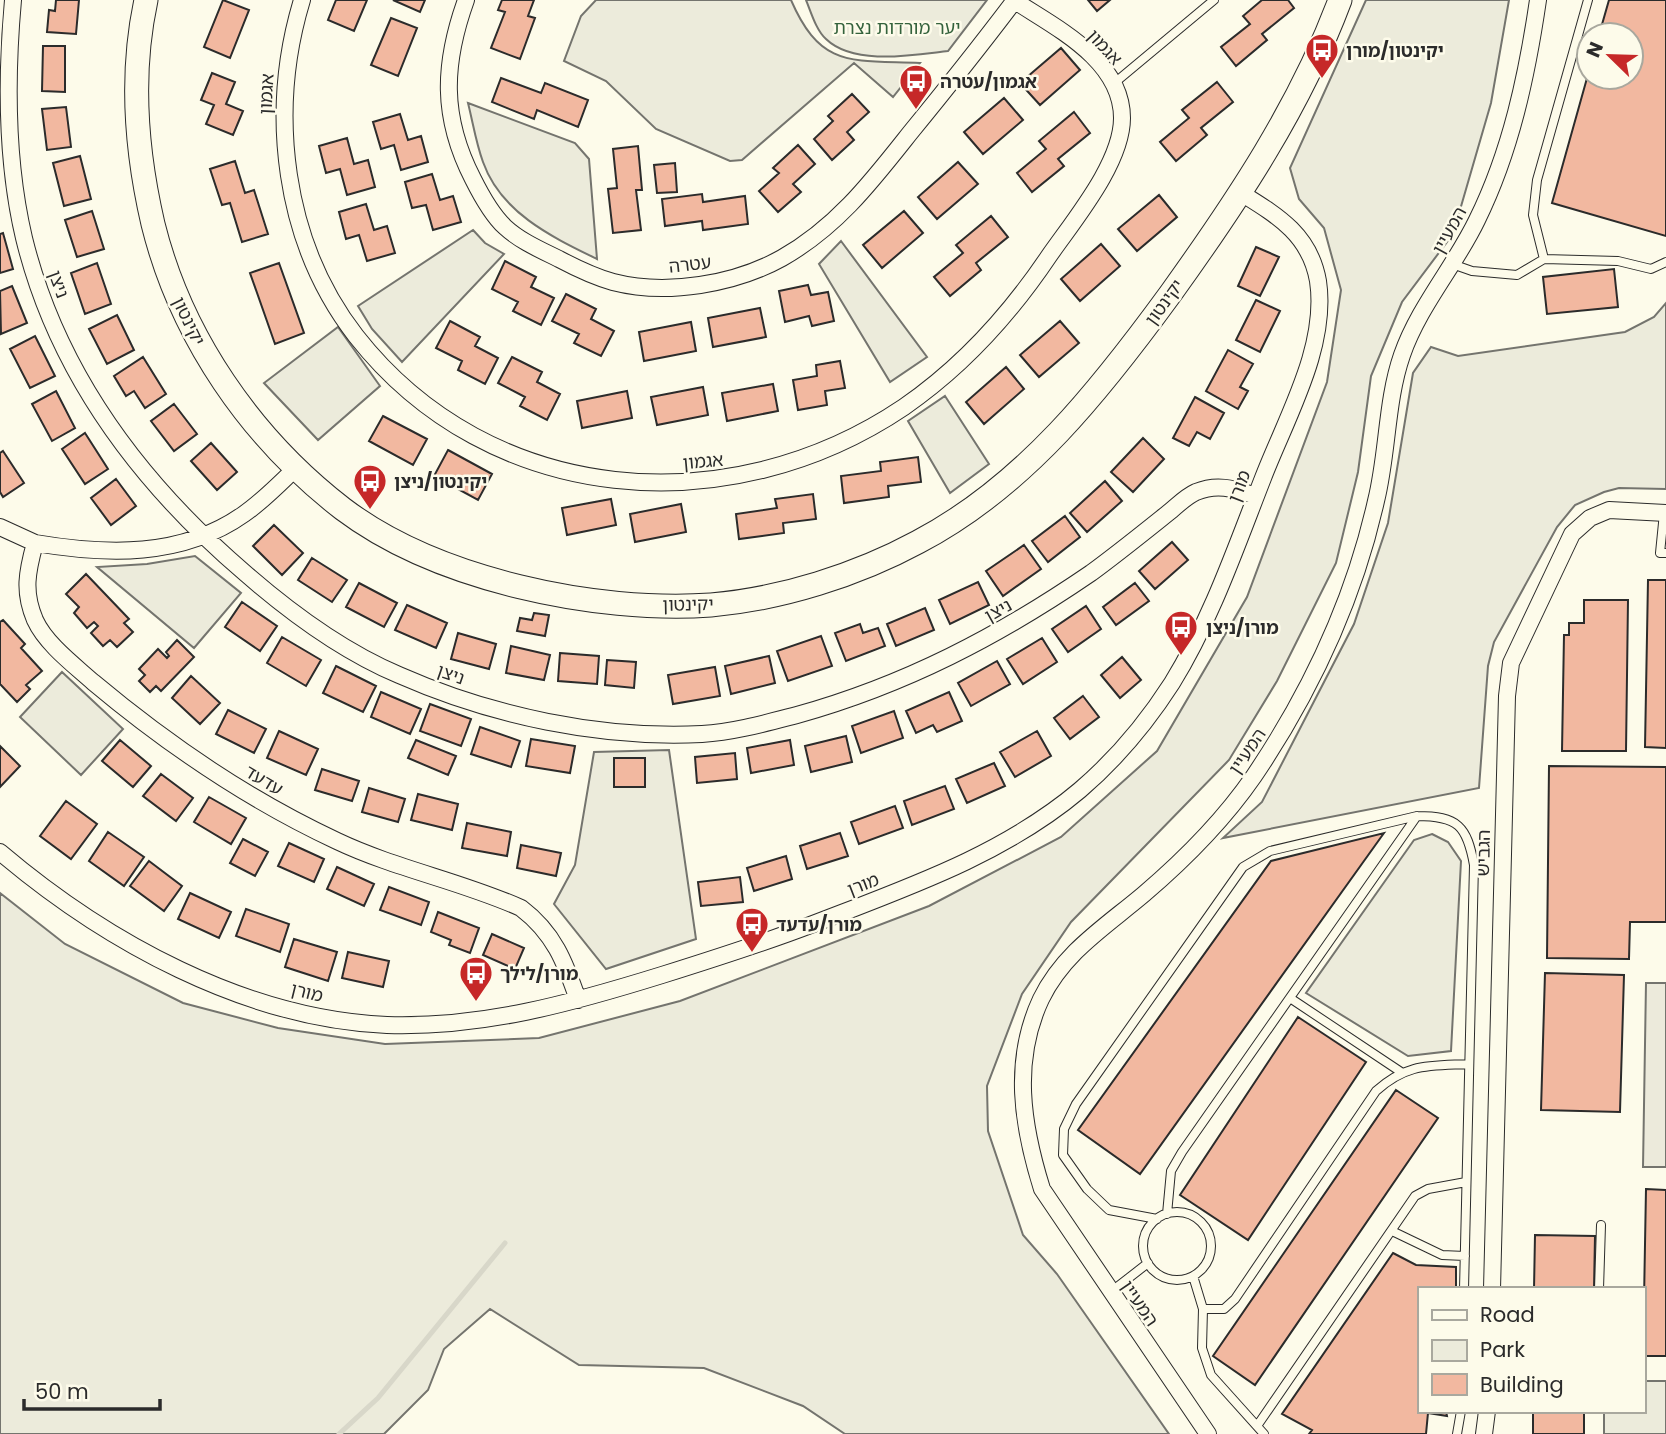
<svg xmlns="http://www.w3.org/2000/svg" width="1666" height="1434" font-family="Poppins,'Noto Sans Hebrew',sans-serif">
<rect width="100%" height="100%" fill="#fdfbea"/>
<path fill="#ecebdb" stroke="#74746e" stroke-width="2" d="M596,0H791C821,69 852,60 920,63L893,97L854,63L742,160L730,161L656,129L606,81L564,61L581,16Z
M806,0H987L948,51C913,55 854,66 826,39C816,30 811,12 806,0Z
M1366,0H1509L1491,103L1453,234L1402,302L1371,376L1358,472L1336,563L1277,681L1229,760L1071,922L1022,994L987,1086L988,1131L1023,1235L1057,1274L1169,1434H845L803,1406L704,1368L579,1365L490,1309L444,1349L428,1390L384,1434H0V893L65,944L183,1003L278,1028L385,1044L539,1038L680,1001L929,906L1061,837L1157,751L1247,597L1327,382L1341,290L1324,228L1299,199L1290,168Z
M468,103L575,143L589,159L597,259C552,237 501,213 483,162C476,143 473,123 468,103Z
M473,230L485,243L504,254L402,362L372,329L358,306Z
M841,241L927,357L890,382L819,264Z
M1666,303V489L1619,488L1604,492L1575,505L1557,527L1494,642L1488,666L1479,788L1223,838L1262,802L1354,624L1388,523L1413,373L1431,347L1458,356L1625,332L1654,317Z
M338,327L380,386L318,440L264,383Z
M945,396L989,464L950,493L908,421Z
M195,556L241,593L194,648L97,567L147,564Z
M62,672L123,729L81,775L20,717Z
M669,750L696,939L606,969L554,904L575,865L594,752Z
M1432,834L1448,842L1461,861L1451,1051L1408,1056L1306,993L1414,840Z
M1643,1381H1666V1434H1604V1411H1643Z"/>
<path fill="#eceadb" stroke="#74746e" stroke-width="2" d="M1646,983H1666V1167H1643Z"/>
<g fill="none" stroke-linecap="round" stroke-linejoin="round">
<path stroke="#d8d7c9" stroke-width="5" d="M339,1434L378,1398L505,1243"/>
</g>
<path fill="#f2b8a0" stroke="#2b2b2b" stroke-width="2" d="M56,0H79L76,34L47,32L49,10L55,11Z
M223,0L249,10L230,58L204,47Z
M336,0H367L354,31L328,20Z
M393,0H425L420,12Z
M502,0H534L528,16L535,18L520,59L491,48L505,12L498,10Z
M1088,0H1110L1097,11Z
M1262,0H1288L1294,8L1262,34L1267,40L1236,66L1221,47L1250,24L1243,16Z
M1609,0H1666V236L1552,203L1589,71V77H1631V35H1599Z
M391,18L417,28L398,76L371,65Z
M43,46H65V92L42,91Z
M1061,48L1080,70L1040,105L1020,83Z
M212,73L235,82L226,104L243,111L233,135L206,124L214,105L201,100Z
M501,78L541,93L545,83L588,100L578,127L537,110L534,119L492,102Z
M1217,82L1233,102L1201,128L1207,135L1176,161L1160,142L1189,118L1182,110Z
M852,94L869,112L847,132L854,140L832,160L814,139L833,121L828,116Z
M1004,98L1023,120L983,154L964,132Z
M66,107L71,147L47,150L42,109Z
M1074,112L1090,133L1058,159L1064,166L1032,192L1017,173L1046,149L1039,141Z
M400,114L408,140L421,136L428,162L401,170L394,145L381,149L373,122Z
M347,138L354,164L368,160L375,187L347,195L340,169L326,173L319,146Z
M798,145L815,164L793,184L801,192L778,212L759,191L779,173L773,168Z
M638,146L642,190H636L641,230L613,233L608,189L617,188L613,149Z
M80,156L91,199L64,206L53,163Z
M235,161L245,193L254,190L268,234L242,242L230,203L222,205L210,169Z
M958,162L978,184L937,219L918,197Z
M675,163L677,192L657,193L654,165Z
M432,174L440,200L453,196L461,222L433,230L426,205L412,208L405,182Z
M702,194L703,202L745,196L748,224L703,230L702,221L665,226L662,199Z
M1159,195L1177,217L1137,251L1118,229Z
M366,204L374,230L387,226L395,253L367,261L359,235L346,239L339,212Z
M92,211L104,249L77,257L65,220Z
M904,211L923,233L882,268L863,245Z
M991,216L1008,237L976,263L981,270L950,296L934,277L963,253L956,245Z
M3,233L13,269L0,273V234Z
M1101,244L1120,266L1080,301L1061,279Z
M1256,247L1279,257L1260,296L1238,286Z
M505,261L536,277L531,287L554,298L541,325L513,311L518,302L492,289Z
M97,263L111,304L85,314L71,273Z
M279,263L304,333L275,344L250,273Z
M1614,269L1618,307L1547,314L1543,277Z
M808,285L811,295L828,292L834,321L812,326L809,316L785,322L779,291Z
M12,286L27,323L1,334L0,291Z
M566,294L596,309L591,319L614,331L601,356L574,343L579,334L552,321Z
M1256,300L1280,311L1260,352L1236,340Z
M760,308L766,337L713,347L708,318Z
M117,315L134,350L107,364L89,329Z
M450,321L480,337L475,346L498,358L485,384L458,370L462,361L436,348Z
M1060,321L1079,343L1039,377L1020,355Z
M691,322L696,351L644,361L639,332Z
M35,336L55,376L30,388L10,349Z
M1228,350L1253,364L1240,387L1248,391L1238,409L1206,391Z
M143,357L166,394L145,408L134,391L126,396L114,376Z
M512,357L542,372L537,382L560,394L547,420L520,406L525,397L498,383Z
M840,361L845,388L825,391L827,405L798,410L793,380L817,376L816,365Z
M1006,367L1024,389L984,424L966,402Z
M773,384L778,411L727,421L722,393Z
M703,387L708,415L657,425L651,397Z
M56,391L75,428L52,441L32,404Z
M627,391L632,418L582,428L577,401Z
M1195,397L1224,413L1210,439L1197,432L1189,446L1173,438Z
M174,404L197,434L174,451L151,421Z
M383,416L427,439L413,465L369,441Z
M85,433L108,469L85,484L62,449Z
M1143,438L1164,459L1133,492L1111,472Z
M211,443L237,472L217,490L191,461Z
M448,450L492,474L478,500L434,476Z
M3,451L24,483L3,497L0,492V453Z
M918,457L921,482L888,486L889,497L844,503L841,476L881,471L880,462Z
M116,479L136,506L111,525L91,498Z
M1105,481L1122,501L1087,532L1070,513Z
M813,494L816,519L783,523L784,533L739,539L736,514L777,508L775,499Z
M611,499L616,525L567,535L562,508Z
M681,504L686,532L635,542L630,514Z
M1065,516L1080,537L1048,562L1032,541Z
M274,525L303,553L282,575L253,546Z
M1172,542L1188,560L1155,589L1139,571Z
M1024,545L1041,569L1003,596L986,571Z
M312,558L347,580L332,602L298,580Z
M86,574L129,619L124,623L133,632L117,647L110,640L103,646L91,633L98,626L94,622L87,628L74,613L79,607L66,594Z
M1648,580H1666V748L1645,747Z
M978,582L989,605L950,624L939,600Z
M359,583L397,603L384,627L346,607Z
M1135,583L1149,601L1116,625L1103,607Z
M1584,600H1628L1626,751H1562L1564,635H1569V623H1584Z
M242,602L277,626L260,651L225,627Z
M407,605L447,623L436,648L395,630Z
M1086,606L1101,629L1068,652L1052,629Z
M925,608L934,630L896,646L887,624Z
M534,613L549,615L545,636L517,631L520,618L532,620Z
M3,620L25,644L21,648L42,671L26,685L30,689L17,702L0,684V622Z
M860,624L863,633L878,628L885,646L846,661L835,633Z
M458,633L496,644L489,669L451,659Z
M821,636L832,666L788,681L777,651Z
M282,637L321,660L306,686L267,663Z
M1042,638L1057,662L1023,684L1007,659Z
M177,640L194,657L161,691L156,686L150,692L139,681L145,675L139,669L158,649L167,658L169,656L166,652Z
M511,646L550,655L544,680L506,673Z
M560,653L599,656L597,684L558,681Z
M769,656L775,683L731,694L725,666Z
M1122,657L1141,680L1120,698L1101,675Z
M607,660L636,662L634,688L605,685Z
M997,661L1010,684L971,706L958,683Z
M336,666L376,686L363,712L323,693Z
M715,667L720,696L673,704L668,675Z
M191,676L220,703L200,724L172,698Z
M381,692L421,709L410,734L371,717Z
M949,692L962,721L937,732L933,725L916,733L906,711Z
M1083,696L1099,717L1070,739L1054,718Z
M430,704L471,719L461,746L420,731Z
M228,710L266,729L254,753L216,734Z
M894,711L903,738L861,753L852,726Z
M480,727L520,741L511,767L471,754Z
M279,731L318,749L306,775L267,758Z
M1037,731L1051,756L1015,777L1000,752Z
M846,736L852,762L811,772L805,746Z
M531,739L575,746L570,773L526,766Z
M120,740L151,766L133,787L102,761Z
M416,740L456,756L448,775L408,758Z
M790,740L794,765L751,773L747,748Z
M0,746L20,766L0,787Z
M735,753L737,779L697,783L695,757Z
M614,758H645V787H614Z
M994,763L1005,786L967,803L956,779Z
M1549,766L1666,767V922H1630L1629,959L1547,958Z
M322,769L359,781L352,801L315,790Z
M161,774L193,798L176,821L143,796Z
M945,786L954,809L912,825L904,801Z
M369,788L405,799L398,822L362,812Z
M418,794L458,804L452,830L411,820Z
M209,797L246,818L231,844L194,822Z
M66,801L97,824L71,859L40,836Z
M895,806L903,828L859,844L851,822Z
M467,823L511,832L507,856L462,848Z
M108,832L144,857L124,886L89,861Z
M840,833L848,856L807,869L800,846Z
M1384,833L1140,1174L1078,1130L1271,861Z
M243,839L268,852L255,876L230,863Z
M289,843L324,859L314,882L278,866Z
M521,845L561,853L556,876L517,868Z
M786,856L792,879L754,891L747,868Z
M149,861L182,886L164,911L130,886Z
M337,867L374,884L364,906L327,889Z
M740,877L743,902L701,906L698,882Z
M389,887L429,902L421,925L380,910Z
M190,893L231,912L219,938L178,919Z
M246,909L289,924L280,952L236,936Z
M438,912L479,928L470,953L449,945L451,940L431,932Z
M492,934L524,948L515,969L483,955Z
M294,939L337,952L328,981L285,967Z
M348,952L389,961L383,987L342,978Z
M1545,973L1624,975L1620,1112L1541,1110Z
M1298,1017L1366,1062L1248,1240L1180,1195Z
M1396,1090L1438,1118L1255,1385L1213,1356Z
M1646,1189L1666,1190V1356H1643Z
M1535,1235L1595,1236L1594,1289H1534Z
M1393,1253L1416,1265L1456,1267V1289H1419V1411H1446L1447,1416L1428,1413L1426,1434H1309L1312,1430L1282,1414Z
M1533,1411H1584V1434H1533Z"/>
<g fill="none" stroke-linecap="round" stroke-linejoin="round">
<defs>
<path id="lane" d="M1112,85L1214,0
M1544,259L1533,215L1537,180L1588,0
M1452,264L1472,271L1517,275L1544,259L1618,261L1651,269L1666,262
M1664,513L1660,553H1666
M1290,998L1401,1072
M1143 1246a34 34 0 1 1 68 0a34 34 0 1 1-68 0Z
M1167,1214L1171,1171L1182,1152L1417,816
M1157,1219L1109,1210L1087,1189L1063,1155L1064,1129L1076,1104L1243,867L1270,851L1417,816C1458,816 1467,826 1474,865L1464,1289
M1392,1231L1442,1255L1465,1256
M1193,1276L1203,1309L1202,1348L1211,1375L1264,1434
M1599,1289L1601,1225
M1112,1291L1148,1263
M1203,1309H1224L1235,1299L1376,1091C1407,1063 1429,1066 1469,1064
M1257,1426L1415,1196L1428,1189L1466,1182
M1457,1434L1461,1411"/>
<path id="street" d="M13,0C6,78 6,162 24,238C57,373 141,484 245,573C292,614 342,651 399,675C492,716 600,739 702,734C734,732 766,723 797,715C905,685 999,636 1091,573C1117,554 1143,533 1168,513C1177,506 1185,497 1196,492C1218,483 1234,489 1256,496
M302,0C268,112 283,242 356,336C490,507 729,525 904,407C962,367 1010,314 1049,256C1074,220 1122,163 1122,118C1122,60 1056,28 1015,1
M466,0C443,64 441,117 473,179C481,195 491,214 505,227C520,241 541,250 559,259C576,268 595,277 613,282C667,296 735,284 782,258C837,227 872,181 910,133C946,89 981,45 1015,0
M0,527L35,543C27,572 23,592 35,620C46,644 74,665 93,682C167,744 249,800 337,841C396,869 461,881 521,908C554,933 565,962 578,1000
M35,543C106,555 182,558 244,514C263,501 280,483 297,467
M0,852C105,941 245,1019 387,1025C483,1028 572,1003 662,975C713,959 764,943 813,924C906,888 1003,855 1080,790C1115,760 1147,722 1172,683C1211,620 1236,547 1263,478C1286,418 1328,347 1318,281C1310,235 1278,216 1241,193
M1492,1289L1507,696L1511,663L1572,534L1590,518L1609,510L1666,513
M1208,1434L1042,1189C1022,1125 1012,1061 1041,999C1064,952 1105,927 1144,894C1185,859 1223,821 1254,776C1310,693 1354,599 1376,501C1388,453 1386,401 1402,355C1419,306 1455,266 1477,220C1511,151 1527,75 1538,0
M1484,1434L1487,1411"/>
<path id="secondary" d="M146,0C130,74 136,151 153,224C181,337 251,438 343,509C437,580 596,613 711,605C781,599 857,575 918,542C1025,486 1101,389 1171,293C1237,201 1300,107 1340,0"/>
</defs>
<use href="#lane" stroke="#2b2b2b" stroke-width="10"/>
<use href="#street" stroke="#2b2b2b" stroke-width="18"/>
<use href="#secondary" stroke="#2b2b2b" stroke-width="25"/>
<use href="#lane" stroke="#fdfbea" stroke-width="8"/>
<use href="#street" stroke="#fdfbea" stroke-width="16"/>
<use href="#secondary" stroke="#fdfbea" stroke-width="23"/>
</g>
<defs>
<symbol id="bus-pin" viewBox="-11 -11 22 30"><path d="M0 17L-7.5 6A9.5 9.5 0 1 1 7.5 6Z" fill="#c62828" stroke="#fdfbea"/><path d="M-5-6H5V4H4V6H2V4H-2V6H-4V4H-5ZM-3.5-4V0h7V-4ZM-3.5 1.2v1.5H-2V1.2ZM2 1.2v1.5H3.5V1.2Z" fill="#fff"/></symbol>
</defs>
<g fill-rule="evenodd">
<use href="#bus-pin" x="1303" y="31" width="38" height="52"/>
<use href="#bus-pin" x="897" y="62" width="38" height="52"/>
<use href="#bus-pin" x="351" y="462" width="38" height="52"/>
<use href="#bus-pin" x="1162" y="608" width="38" height="52"/>
<use href="#bus-pin" x="733" y="905" width="38" height="52"/>
<use href="#bus-pin" x="457" y="954" width="38" height="52"/>
</g>
<g text-anchor="middle" dominant-baseline="central" stroke-width="5" stroke-linejoin="round" paint-order="stroke">
<g font-size="18" fill="#34623c" stroke="#fdfbea">
<text x="897" y="27">יער מורדות נצרת</text>
</g>
<g font-size="18" fill="#2b2b2b" stroke="#fdfbea">
<text transform="translate(1105 47) rotate(47)">אגמון</text>
<text transform="translate(266 94) rotate(-87)">אגמון</text>
<text transform="translate(1449 230) rotate(-61)">המעיין</text>
<text transform="translate(690 264) rotate(-6)">עטרה</text>
<text transform="translate(59 284) rotate(70)">ניצן</text>
<text transform="translate(1164 302) rotate(-54)">יקינטון</text>
<text transform="translate(189 321) rotate(64)">יקינטון</text>
<text transform="translate(703 461) rotate(-5)">אגמון</text>
<text transform="translate(1239 486) rotate(-69)">מורן</text>
<text transform="translate(688 604) rotate(-1)">יקינטון</text>
<text transform="translate(998 610) rotate(-29)">ניצן</text>
<text transform="translate(451 674) rotate(19)">ניצן</text>
<text transform="translate(1247 751) rotate(-56)">המעיין</text>
<text transform="translate(264 780) rotate(31)">עדעד</text>
<text transform="translate(1483 853) rotate(-89)">הגביש</text>
<text transform="translate(863 884) rotate(-21)">מורן</text>
<text transform="translate(307 992) rotate(14)">מורן</text>
<text transform="translate(1140 1303) rotate(56)">המעיין</text>
</g>
<g font-size="18" font-weight="bold" fill="#2b2b2b" stroke="#fdfbea" text-anchor="start">
<text x="1346" y="50">יקינטון/מורן</text>
<text x="940" y="81">אגמון/עטרה</text>
<text x="394" y="481">יקינטון/ניצן</text>
<text x="1206" y="627">מורן/ניצן</text>
<text x="776" y="924">מורן/עדעד</text>
<text x="500" y="973">מורן/לילך</text>
</g>
</g>
<rect x="1418" y="1287" width="228" height="126" fill="#fdfbea" stroke="#a9a89e" stroke-width="2"/>
<rect x="1432" y="1310" width="35" height="10" fill="#fdfbea" stroke="#a9a89e" stroke-width="2"/>
<text x="1480" y="1322" font-size="21" fill="#2b2b2b">Road</text>
<rect x="1432" y="1340" width="35" height="21" fill="#ecebdb" stroke="#a9a89e" stroke-width="2"/>
<text x="1480" y="1357" font-size="21" fill="#2b2b2b">Park</text>
<rect x="1432" y="1374" width="35" height="21" fill="#f2b8a0" stroke="#a9a89e" stroke-width="2"/>
<text x="1480" y="1392" font-size="21" fill="#2b2b2b">Building</text>
<g transform="translate(1610 56) rotate(293)"><circle r="33" fill="#fdfbea" stroke="#a9a89e" stroke-width="2"/>
<path d="M0-5L12 26L0 18L-12 26Z" fill="#c62828"/>
<text y="-10" font-size="19" font-weight="bold" text-anchor="middle" fill="#2b2b2b">N</text>
</g>
<path d="M24 1399v10h136v-10" fill="none" stroke="#2b2b2b" stroke-width="3.5"/>
<text x="35" y="1399" font-size="21" fill="#2b2b2b" stroke="#fdfbea" stroke-width="5" paint-order="stroke">50 m</text>
</svg>
